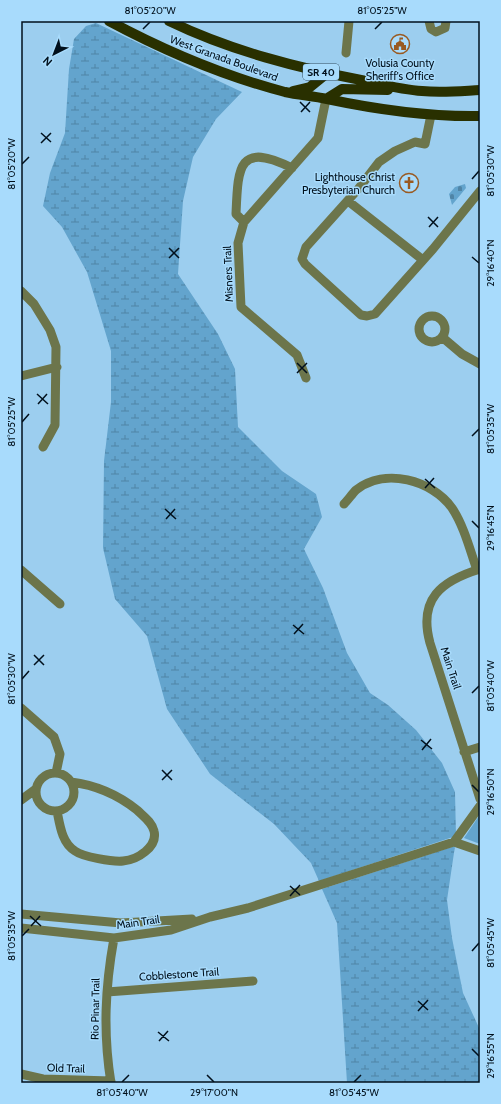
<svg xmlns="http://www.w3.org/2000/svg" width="501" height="1104" font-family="Cabin,sans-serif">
<defs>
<pattern id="wetland-marsh" width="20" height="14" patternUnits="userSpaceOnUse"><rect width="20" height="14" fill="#63a4cd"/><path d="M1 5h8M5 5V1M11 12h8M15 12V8" fill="none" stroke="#4f84a6"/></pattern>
<pattern id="cemetery-stones" width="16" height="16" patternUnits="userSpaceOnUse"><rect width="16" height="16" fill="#63a4cd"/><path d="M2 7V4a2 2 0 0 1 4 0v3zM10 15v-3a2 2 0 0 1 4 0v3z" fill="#4f84a6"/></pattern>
</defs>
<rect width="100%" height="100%" fill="#9cceef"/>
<path fill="#63a4cd" d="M479,816L480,818V844L464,838Z"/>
<path fill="url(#wetland-marsh)" d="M96,23L242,92L216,119L193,157L183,201L178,274L218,334L235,369L238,427L282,471L316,494L322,517L304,549L323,588L347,653L370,693L388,705L416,730L442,763L455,792L456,836L319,881L311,863L274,824L210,774L167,709L147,636L115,599L103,548L104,461L111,402V351L87,272L62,227L43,206L50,173L65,133L69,69L74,39L86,26Z
M455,846L447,900L452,938L463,993L480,1030V1083H347L337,923L322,889Z"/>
<path fill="url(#cemetery-stones)" d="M465,184L466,188L452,205L449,194L455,187Z"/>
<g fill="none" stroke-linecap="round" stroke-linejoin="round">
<path stroke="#6c754b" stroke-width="9" d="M429,21L431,29L436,32L445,28L446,21
M346,53L349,21
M431,115L425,144L415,142L395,151L379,162L359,188L306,247L302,259L305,264L361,315L367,316L375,314L433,249L480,191
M348,201L423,260
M244,222L236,214C238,167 238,141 292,168
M21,291L34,304L50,330L56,347L55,425L43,447
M419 329a13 13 0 1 1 26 0a13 13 0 1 1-26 0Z
M442,337L462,354L480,364
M21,376L57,367
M306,378L297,355L241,307L238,243L244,222L318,138L326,99
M344,504C348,500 352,494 356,490C385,467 432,480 452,508C464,526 470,550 477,570
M480,569C441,581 418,599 430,643L480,799
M21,570L60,604
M21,708L54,737L60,754L56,773
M464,752L480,747
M36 792a19 19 0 1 1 38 0a19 19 0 1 1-38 0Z
M21,800L36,789
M480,806L454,842L480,851
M57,811C60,826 62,843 75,851C83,857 113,862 123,861C137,860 158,847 154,831C152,822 143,816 137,810C117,794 95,785 71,782
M21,914L121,923L192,919
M21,928L114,938L171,930L210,917L248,908L454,842
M107,992L253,981
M21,1074L43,1079L111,1081
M111,1083C103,1033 105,988 114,938"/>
<path stroke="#293000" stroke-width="10" d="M109,21C165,51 224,76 285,92C299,95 313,96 327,99C379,110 427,117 480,116
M169,21C231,51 298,68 366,81C384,85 404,90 422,91C442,93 461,91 480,90
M293,91L310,87L326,74
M326,99L342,89L388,90"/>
</g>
<path fill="none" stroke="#01101c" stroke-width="1.5" d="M143,29L150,22M375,29L382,22M300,102L310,112M301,112L310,102M41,133L51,142M41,143L51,133M22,164L29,157M472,179L479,171M428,217L438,227M429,227L438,217M169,248L179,258M472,257L479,263M169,258L179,248M297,363L307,373M297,373L307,363M37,394L48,404M38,404L47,394M22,422L29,414M472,436L479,429M425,479L435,488M425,488L434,478M165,509L176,519M166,519L175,509M472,521L479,528M293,625L304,634M294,634L303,624M34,655L44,665M34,665L44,655M22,679L29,671M472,693L479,686M421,740L432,749M422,750L431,739M162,770L172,780M162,780L172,770M472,785L479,792M290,886L300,895M290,896L300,885M30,916L41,926M31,926L40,916M22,936L29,929M472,951L479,943M418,1001L428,1010M418,1011L428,1000M158,1032L169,1041M159,1041L168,1031M472,1049L479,1056M207,1075L214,1082M122,1082L129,1075M354,1082L361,1075"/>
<defs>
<symbol id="civic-ring" viewBox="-11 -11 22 22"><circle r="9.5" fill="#a8dbfc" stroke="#995a22" stroke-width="1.5"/><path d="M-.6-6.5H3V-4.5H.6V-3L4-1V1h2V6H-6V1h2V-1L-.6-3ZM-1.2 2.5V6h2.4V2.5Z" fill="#995a22"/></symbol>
<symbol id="church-ring" viewBox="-11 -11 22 22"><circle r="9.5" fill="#a8dbfc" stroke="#995a22" stroke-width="1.5"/><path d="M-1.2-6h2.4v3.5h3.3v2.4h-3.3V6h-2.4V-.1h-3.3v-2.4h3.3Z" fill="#995a22"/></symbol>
</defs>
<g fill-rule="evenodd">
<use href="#civic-ring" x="389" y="33" width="22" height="22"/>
<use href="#church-ring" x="398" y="172" width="22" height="22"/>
</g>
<g text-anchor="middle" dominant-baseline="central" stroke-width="3" stroke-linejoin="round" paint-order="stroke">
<rect fill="#a8dbfc" stroke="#334d5f" stroke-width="1" x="303" y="64" width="36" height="16" rx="3"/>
<g font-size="10" font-weight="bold" fill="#01101c">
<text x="321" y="72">SR 40</text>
</g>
<g font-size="11" fill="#01101c" stroke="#a8dbfc">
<text transform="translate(224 58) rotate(20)">West Granada Boulevard</text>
<text transform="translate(228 274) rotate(-92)">Misners Trail</text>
<text transform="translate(451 668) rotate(72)">Main Trail</text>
<text transform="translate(138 922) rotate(-8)">Main Trail</text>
<text transform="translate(179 974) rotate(-4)">Cobblestone Trail</text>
<text transform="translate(95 1009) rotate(-89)">Rio Pinar Trail</text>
<text transform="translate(66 1068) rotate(2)">Old Trail</text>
</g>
<g font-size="11" fill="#01101c" stroke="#a8dbfc">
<text x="400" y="63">Volusia County<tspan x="400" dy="13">Sheriff's Office</tspan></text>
<text x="395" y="177" text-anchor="end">Lighthouse Christ<tspan x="395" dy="13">Presbyterian Church</tspan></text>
</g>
</g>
<rect width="501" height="1104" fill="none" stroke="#a8dbfc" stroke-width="44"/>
<g transform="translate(54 54) rotate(222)" stroke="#a8dbfc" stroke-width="3" paint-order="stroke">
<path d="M0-3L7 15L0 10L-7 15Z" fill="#01101c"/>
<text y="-6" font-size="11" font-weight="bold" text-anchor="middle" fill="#01101c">N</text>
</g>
<rect x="22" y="22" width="457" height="1060" fill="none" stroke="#01101c" stroke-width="1.5"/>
<g font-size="10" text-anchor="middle" fill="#01101c">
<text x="150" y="14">81°05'20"W</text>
<text x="382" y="14">81°05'25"W</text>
<text transform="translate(11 164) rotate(-90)" y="4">81°05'20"W</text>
<text transform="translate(490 171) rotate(-90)" y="4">81°05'30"W</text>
<text transform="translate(490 263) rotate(-90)" y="4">29°16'40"N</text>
<text transform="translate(11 422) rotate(-90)" y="4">81°05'25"W</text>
<text transform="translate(490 429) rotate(-90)" y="4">81°05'35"W</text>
<text transform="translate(490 528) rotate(-90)" y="4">29°16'45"N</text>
<text transform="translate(11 679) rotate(-90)" y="4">81°05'30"W</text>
<text transform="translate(490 686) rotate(-90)" y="4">81°05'40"W</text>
<text transform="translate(490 792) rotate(-90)" y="4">29°16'50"N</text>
<text transform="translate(11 936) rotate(-90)" y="4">81°05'35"W</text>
<text transform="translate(490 943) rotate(-90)" y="4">81°05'45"W</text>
<text transform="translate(490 1056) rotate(-90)" y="4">29°16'55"N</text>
<text x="122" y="1096">81°05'40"W</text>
<text x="214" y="1096">29°17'00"N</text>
<text x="354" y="1096">81°05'45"W</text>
</g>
</svg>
